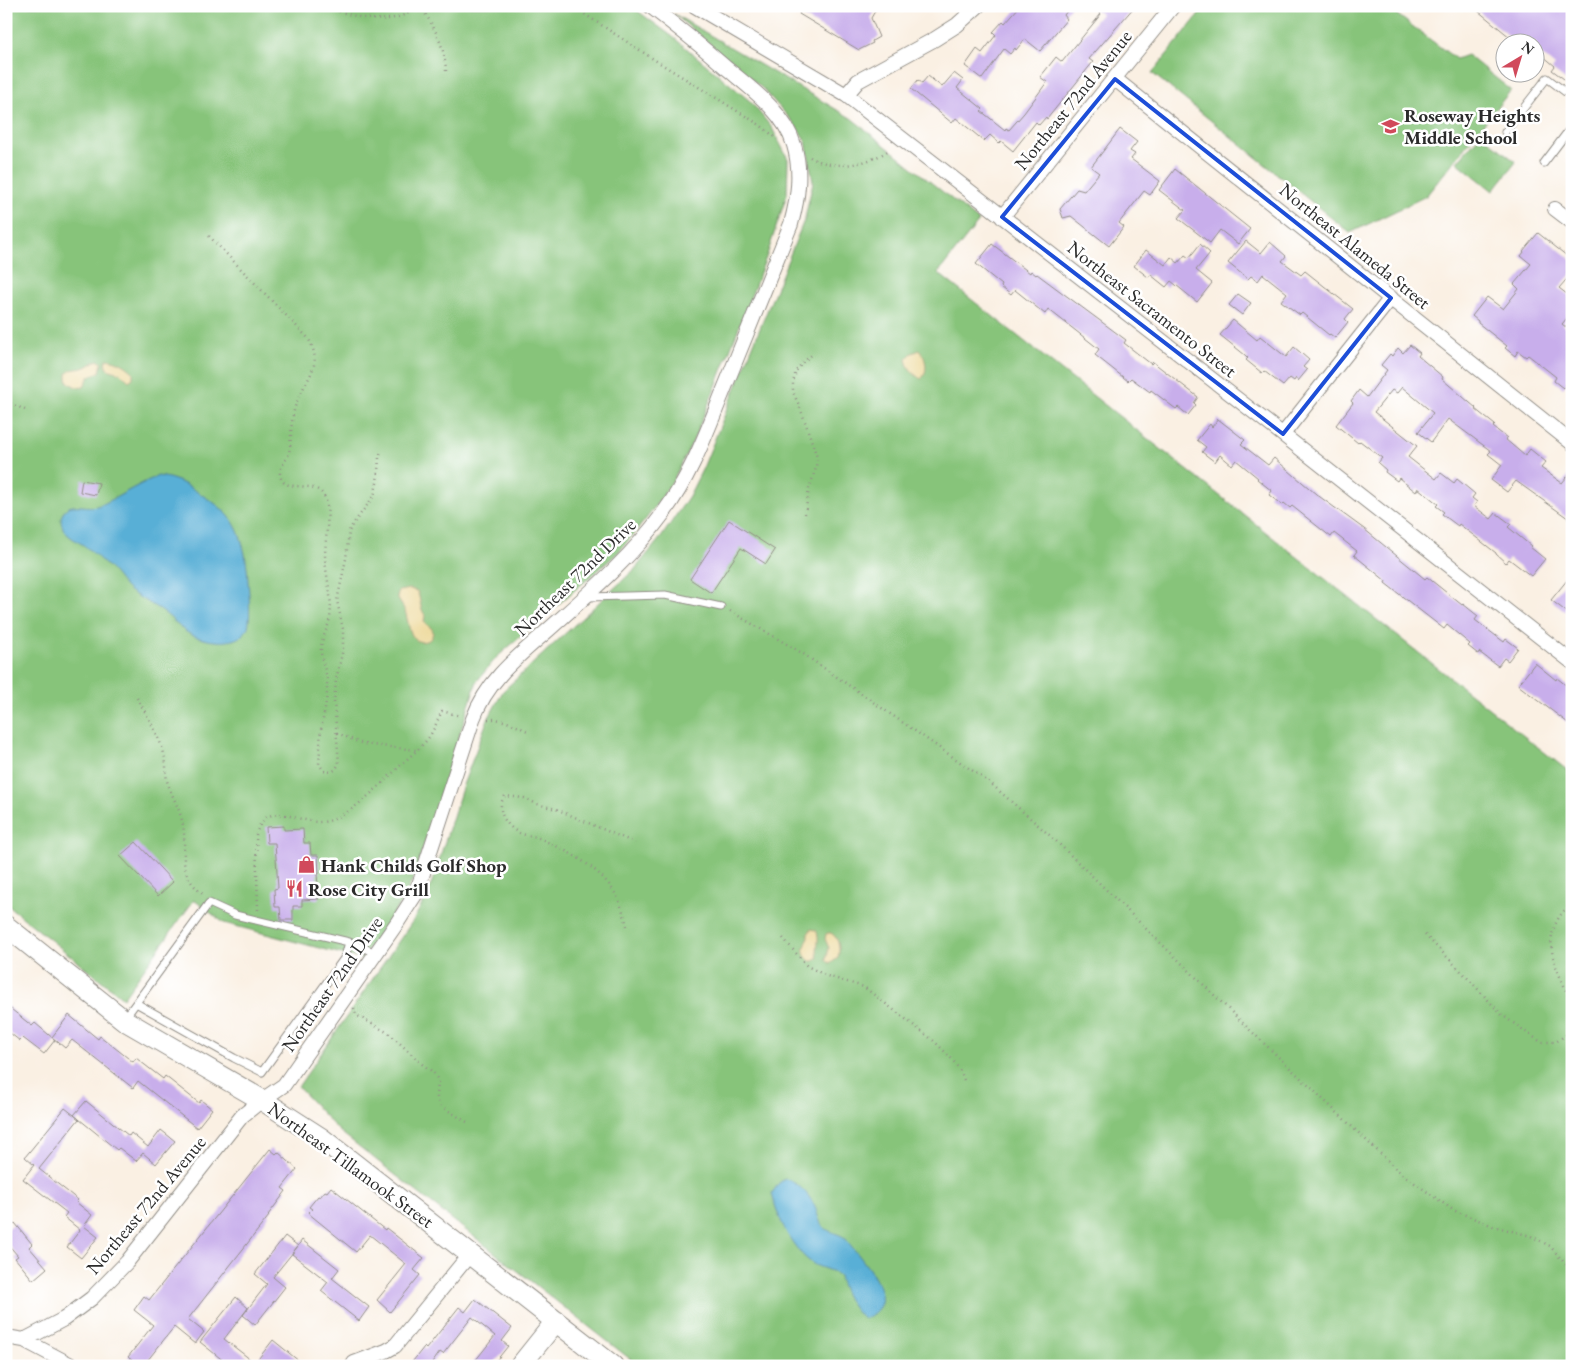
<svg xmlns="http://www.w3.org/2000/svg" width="1578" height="1372" font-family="'EB Garamond',serif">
<rect width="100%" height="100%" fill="#fff"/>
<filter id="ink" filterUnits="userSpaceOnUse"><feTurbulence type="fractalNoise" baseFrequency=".02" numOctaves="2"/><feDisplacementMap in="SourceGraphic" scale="10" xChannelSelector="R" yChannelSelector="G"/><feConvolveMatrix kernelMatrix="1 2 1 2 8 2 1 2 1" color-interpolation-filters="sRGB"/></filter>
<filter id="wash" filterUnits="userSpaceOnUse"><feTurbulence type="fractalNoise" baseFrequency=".0096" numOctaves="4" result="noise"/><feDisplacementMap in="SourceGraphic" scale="20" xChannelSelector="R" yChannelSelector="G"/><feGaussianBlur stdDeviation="1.12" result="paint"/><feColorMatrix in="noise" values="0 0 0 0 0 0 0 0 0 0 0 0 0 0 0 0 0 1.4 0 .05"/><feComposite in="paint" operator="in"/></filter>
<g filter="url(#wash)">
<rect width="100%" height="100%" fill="#faf0e3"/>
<path fill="#87c47a" stroke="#597852" d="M6,6H631L673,37L750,101L772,128L788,159L787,194L767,255L716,386L693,441L673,481L646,519L618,553L497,657L477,681L413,879L402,901L361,959L224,923L194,900L123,998L6,904Z
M1206,6H1400L1395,13L1456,59L1467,55L1511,90L1426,196L1350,233L1152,73Z
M674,14L851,118L979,221L938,273L1572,774V1366H639L338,1130L298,1087L414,919L425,899L432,882L463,785L487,721L503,691L635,569L662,536L689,496L703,468L805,218L813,182L806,141L793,122L763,89Z
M1481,134L1516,162L1493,191L1457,162Z"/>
<path fill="#eeda9e" stroke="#8c8264" d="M920,350C926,358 929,372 921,379C914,375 907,367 906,359L912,353Z
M107,359C117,360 126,365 133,372V378L129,381L120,373L107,369L105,362Z
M98,360L102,363L100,372L89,377L84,386L76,387L68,382C64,368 73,370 83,368C88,367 93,362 98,360Z
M410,589L417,591C421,599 419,607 425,615L424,622L432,629L433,632C432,637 431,640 426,641C409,646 409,622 405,611C403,606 399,602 397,597L399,591Z
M811,929L816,930C821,940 815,948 818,958L814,961H810C797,950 809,946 808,934Z
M828,933H831C840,939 840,949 838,958L831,963L828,962L826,960L829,948L825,939L826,934Z"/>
<path fill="#59afd6" stroke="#426d80" d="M158,476C175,478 186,484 199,493C208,499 217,504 224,511C242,527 247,558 248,581C249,592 251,617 248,627C240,648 205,642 190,634C181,630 174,620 167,615C156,606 143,600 131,592C122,586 117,575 108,567C101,561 94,553 86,547C78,541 67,537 63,528C61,523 60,518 63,513C69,500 86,509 97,506C107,503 115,498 124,493C135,487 146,481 158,476Z
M785,1179C797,1182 808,1193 814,1205C818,1212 818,1222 824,1227C829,1233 839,1233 845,1238C856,1253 886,1284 881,1303C879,1310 871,1316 864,1319C853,1311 846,1297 841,1284C840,1281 840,1279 839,1276C835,1271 821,1268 815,1265C792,1251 777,1217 772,1193L779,1183Z"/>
<g id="blocks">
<path fill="#c8aeeb" d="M803,6H878L871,18L879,37L872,41L873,43L859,50L799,14Z
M1020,6H1071L1064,15L1067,19L1040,51L1025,39L1016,50L1015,48L1010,54L1004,49L982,79L965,66L977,49L982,53L996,35L993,32L1003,21L1005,23Z
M1091,6H1135L1089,59L1093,62L1047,119L1046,117L1039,125L1036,122L1013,151L1001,141L999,143L990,135L984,141L956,118L952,123L911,89L918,80L922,83L928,76L942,87L954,73L963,80L957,88L983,109L981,111L1005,130L1006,128L1009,130L1024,113L1047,82L1040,77L1045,71L1056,57L1062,62L1101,14Z
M1472,6H1572V85L1552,70L1555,66L1536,50V42H1516Z
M1120,129L1137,142L1130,151L1135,154L1131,159L1160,181L1150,195L1144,191L1119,223L1124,227L1109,246L1071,216L1063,218L1060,209L1077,189L1084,191L1099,173L1091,167Z
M1175,169L1250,229L1238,244L1220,230L1210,243L1178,218L1185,210L1159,190Z
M1538,233L1572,260V273L1559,288L1572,298V312L1562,324L1572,332V377L1563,388L1554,381L1556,377L1528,355L1526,357L1518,351L1515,356L1505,348L1507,346L1478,323V321L1472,316L1487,297L1503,309L1519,289L1514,284L1531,264L1521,256L1524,252L1523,251Z
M1246,241L1261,253L1270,242L1286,256L1282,261L1301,275L1305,271L1353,309L1345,319L1348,322L1335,338L1330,334L1329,335L1302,313L1300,315L1281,301L1287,293L1263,274L1258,281L1251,276L1248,279L1228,263Z
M992,244L1030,273L1031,271L1036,275L1037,274L1126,340L1124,343L1151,364L1153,362L1198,397L1194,403L1196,405L1188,415L1178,407L1176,409L1151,390L1150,392L1131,378L1128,381L1095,355L1099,349L1048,309L1045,314L1015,290L1011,295L1001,287L1002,285L976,264Z
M1200,244L1210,253L1196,270L1212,283L1197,302L1171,281L1166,287L1151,275L1148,277L1134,266L1146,250L1165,265L1171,257L1178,263L1185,255L1189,258Z
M1238,294L1251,303L1242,315L1229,305Z
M1233,320L1257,340L1260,336L1286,357L1294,347L1309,360L1303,367L1307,370L1298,381L1296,378L1294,381L1290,378L1283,386L1264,371L1262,373L1246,360L1248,358L1245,355L1220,335Z
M1410,345L1420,353L1418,356L1443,377L1442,379L1476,408L1475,409L1495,425L1493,427L1507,438L1505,439L1525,456L1530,449L1546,462L1541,468L1562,483L1572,471V521L1516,481L1507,492L1491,480L1502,465L1488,454L1491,451L1448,419L1431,442L1418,432L1433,413L1402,387L1397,393L1392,390L1374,412L1417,446L1408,457L1436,479L1441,473L1454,483L1457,479L1475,494L1472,498L1477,502L1474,506L1491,519L1496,513L1511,524L1508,527L1531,546L1530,547L1545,559L1531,576L1509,559L1506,563L1496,554V553L1459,524L1458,526L1442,514L1444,512L1436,506L1438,504L1418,488L1416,492L1399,478L1397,481L1385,472L1386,470L1378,463L1382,458L1360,441L1358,443L1336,425L1353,403L1351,401L1359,390L1367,397L1387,370L1381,365L1390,354L1392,356L1398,348L1403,353Z
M1218,419L1245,440L1241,444L1268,465L1274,458L1316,494L1364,529L1425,579L1427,577L1462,605L1463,604L1478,616L1475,620L1504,642L1506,639L1518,648L1508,661L1504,658L1498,666L1479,652L1478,654L1468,646L1470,644L1447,625L1444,629L1385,583L1386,581L1354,555L1357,551L1334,533L1331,537L1292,506L1290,508L1284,503L1282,505L1269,495L1272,491L1257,479L1258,478L1236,460L1232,465L1220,455L1215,462L1202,452L1206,447L1197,440L1210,424L1212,427Z
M82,480L99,483L96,495L80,492Z
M729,520L775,550L766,564L741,548L711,593L690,579Z
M1572,574V616L1551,600Z
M1535,663L1556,680L1557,678L1572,690V726L1518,685Z
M284,826V830L303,829L304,843H310L311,855H318L319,874H317L319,899L302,900V906H293V920H281L280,907H275L274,889L278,888L275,843H267L266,827Z
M136,842L173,882L158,896L120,856Z
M6,1005L32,1026L35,1023L55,1040L44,1054L23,1038L20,1041L6,1030Z
M69,1015L98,1039L100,1036L133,1062L136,1058L163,1079L165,1076L199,1103L201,1100L212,1109L197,1128L138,1081L133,1088L72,1040L65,1048L52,1037Z
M86,1101L129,1136L131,1133L148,1147L161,1130L175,1141L156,1164L143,1153L136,1161L119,1148L117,1150L74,1115Z
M65,1108L79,1119L39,1169L78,1200L76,1202L92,1215L84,1226L98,1237L81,1258L67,1247L80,1230L64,1217L67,1213L23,1179L34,1165L25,1157Z
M270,1149L276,1154L278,1152L297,1169L282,1188L286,1191L268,1215L269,1216L188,1319L204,1332L195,1344L174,1327L143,1366H139L128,1357L153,1325L134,1310L144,1296L149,1300Z
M331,1187L385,1230L386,1228L424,1258L414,1270L420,1275L390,1312L377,1300L406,1264L370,1235L356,1252L308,1213L312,1209L309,1207L318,1196L320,1197L325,1191L327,1192Z
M15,1223L32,1244L29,1247L47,1268L33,1280L15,1258L18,1256L6,1242V1230Z
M285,1236L298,1246L273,1277L285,1287L255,1325L243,1315L267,1284L255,1274Z
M302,1240L339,1269L332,1278L369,1307L359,1321L321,1291L328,1282L292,1254Z
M236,1297L248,1308L224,1339L255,1363L273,1340L305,1366H230L200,1342Z
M475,1299L512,1328L502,1341L508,1346L492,1366H471L495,1336L472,1317L443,1354L440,1352L430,1366H409L424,1347L426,1349L459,1307L465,1312Z"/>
</g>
</g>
<g filter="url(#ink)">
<use href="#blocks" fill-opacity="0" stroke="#928e87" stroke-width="1"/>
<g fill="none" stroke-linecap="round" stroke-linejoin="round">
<defs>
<path id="lane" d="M1505,132L1547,78L1572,97
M1544,163L1572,126
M588,597L665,595L721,607
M136,1003L234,1058L262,1072L345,957L349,942
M125,1018L209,903L235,915L349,942L376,953"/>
<path id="street" d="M695,6L846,95L1259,416L1572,662
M1115,79L1572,443
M846,95L858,81L935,39L957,25L978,6
M1555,209L1572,222
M1002,217L1173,6
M1283,434L1391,298
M6,1337L24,1340L73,1366
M24,1340L64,1319L92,1298L127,1262L242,1116L262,1100L284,1085L397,923L415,895L421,879L473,719C489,676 523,653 556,623C594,589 632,556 662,515C692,475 708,428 727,382C748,330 769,277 791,224C798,198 802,172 794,145C784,111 750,88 724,66C700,45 675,25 650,6
M354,1363L386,1351L395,1346L470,1254"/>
<path id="secondary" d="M6,926L124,1020L262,1100L321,1138L613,1366
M520,1366L556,1321"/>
</defs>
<use href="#lane" stroke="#928e87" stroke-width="9"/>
<use href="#street" stroke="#928e87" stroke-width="16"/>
<use href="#secondary" stroke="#928e87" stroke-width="22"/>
<path stroke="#928e87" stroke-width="2.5" stroke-dasharray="1 4" stroke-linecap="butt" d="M325,6C356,18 391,29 419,6
M420,6C434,26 445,46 446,71
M572,6L658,62L760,125L775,137
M810,157C835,171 867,165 889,150
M209,236L308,338C325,367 305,378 296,404C290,420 292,437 289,453C287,460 280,466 280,473C281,499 322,472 327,505C329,522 325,540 325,558C326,578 333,598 330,618C328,628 322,637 321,647C320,659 326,669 327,680C328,697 324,714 321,729C320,741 320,752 319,764L324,771L331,772L335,770L339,764L334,701L336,680L343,649V629L337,601L346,559L349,531L353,524L374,496L377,483L379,458L381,451
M6,401L25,410
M805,514L809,489L816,468L817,457L801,410L793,392V382L796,371L803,362L814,353
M730,611L802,653L989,782L1055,840L1251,1031L1402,1174L1453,1210L1493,1226L1531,1236L1550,1246L1568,1267L1572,1273
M137,698C146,713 162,741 165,758C167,766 165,776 168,784C172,796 178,806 181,817C191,849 171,869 204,895
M488,719C503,718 516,726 530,732
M337,733L363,744L416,750
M1572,904C1564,909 1559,916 1555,925C1543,954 1564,979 1572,1007
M258,910L256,835C267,794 302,828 328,821C352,815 383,782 401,765C409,757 418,750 426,741C433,733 437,721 442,711L461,716
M627,926C624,915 621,903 615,893C599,867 568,851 541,839C531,834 523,837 513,829C503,821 496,807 505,796L524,798L537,804L556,809L635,843
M1425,935L1460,970L1502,1015L1526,1032L1541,1042H1556L1567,1034L1572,1027
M783,938L807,966L827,976L864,987L934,1041L952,1059L961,1072L965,1083
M354,1008L356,1015L390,1034L422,1064L433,1072L438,1080L437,1097L439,1105L467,1122
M1471,1359L1476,1366"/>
<use href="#lane" stroke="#fff" stroke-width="7"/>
<use href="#street" stroke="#fff" stroke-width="14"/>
<use href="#secondary" stroke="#fff" stroke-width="20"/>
</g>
</g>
<path fill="none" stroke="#1d4ed8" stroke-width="4" stroke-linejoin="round" d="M1115,79L1391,298L1283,434L1002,217Z"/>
<defs>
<symbol id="school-bare" viewBox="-9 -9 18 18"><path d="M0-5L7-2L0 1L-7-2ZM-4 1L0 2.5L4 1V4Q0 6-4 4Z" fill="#d1495b" stroke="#fff" stroke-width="2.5" paint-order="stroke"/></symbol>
<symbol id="shop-bare" viewBox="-9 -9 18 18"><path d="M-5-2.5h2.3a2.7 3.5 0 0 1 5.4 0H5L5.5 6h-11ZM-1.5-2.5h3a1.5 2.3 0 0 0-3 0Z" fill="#d1495b" stroke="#fff" stroke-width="2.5" paint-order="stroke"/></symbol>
<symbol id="restaurant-bare" viewBox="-9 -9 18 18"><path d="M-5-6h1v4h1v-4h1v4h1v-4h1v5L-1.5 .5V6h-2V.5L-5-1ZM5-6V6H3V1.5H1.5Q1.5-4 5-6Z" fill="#d1495b" stroke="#fff" stroke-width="2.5" paint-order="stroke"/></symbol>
</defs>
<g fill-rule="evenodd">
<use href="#school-bare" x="1378" y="114" width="25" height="25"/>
<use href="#shop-bare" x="294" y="852" width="25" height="25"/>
<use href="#restaurant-bare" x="282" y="876" width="25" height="25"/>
</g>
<g text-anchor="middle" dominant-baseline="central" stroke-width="5" stroke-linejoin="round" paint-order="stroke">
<g font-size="19" fill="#2b2b2b" stroke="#fff">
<text transform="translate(1073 100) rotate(-51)">Northeast 72nd Avenue</text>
<text transform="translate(1355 246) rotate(39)">Northeast Alameda Street</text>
<text transform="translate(1152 309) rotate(38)">Northeast Sacramento Street</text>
<text transform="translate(575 577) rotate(-44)">Northeast 72nd Drive</text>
<text transform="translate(332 984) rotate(-55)">Northeast 72nd Drive</text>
<text transform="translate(351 1165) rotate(36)">Northeast Tillamook Street</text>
<text transform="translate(146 1205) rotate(-50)">Northeast 72nd Avenue</text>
</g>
<g font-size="19" font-weight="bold" fill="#2b2b2b" stroke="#fff" text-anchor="start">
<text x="1404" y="115">Roseway Heights<tspan x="1404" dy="22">Middle School</tspan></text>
<text x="321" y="865">Hank Childs Golf Shop</text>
<text x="308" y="889">Rose City Grill</text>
</g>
</g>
<rect width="1578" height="1372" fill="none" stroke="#fff" stroke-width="25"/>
<g transform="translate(1520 58) rotate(38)"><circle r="24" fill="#ffffff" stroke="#aaaaaa"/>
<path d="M0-4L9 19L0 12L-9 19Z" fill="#d1495b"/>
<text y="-8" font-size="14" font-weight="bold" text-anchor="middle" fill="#2b2b2b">N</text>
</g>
</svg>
